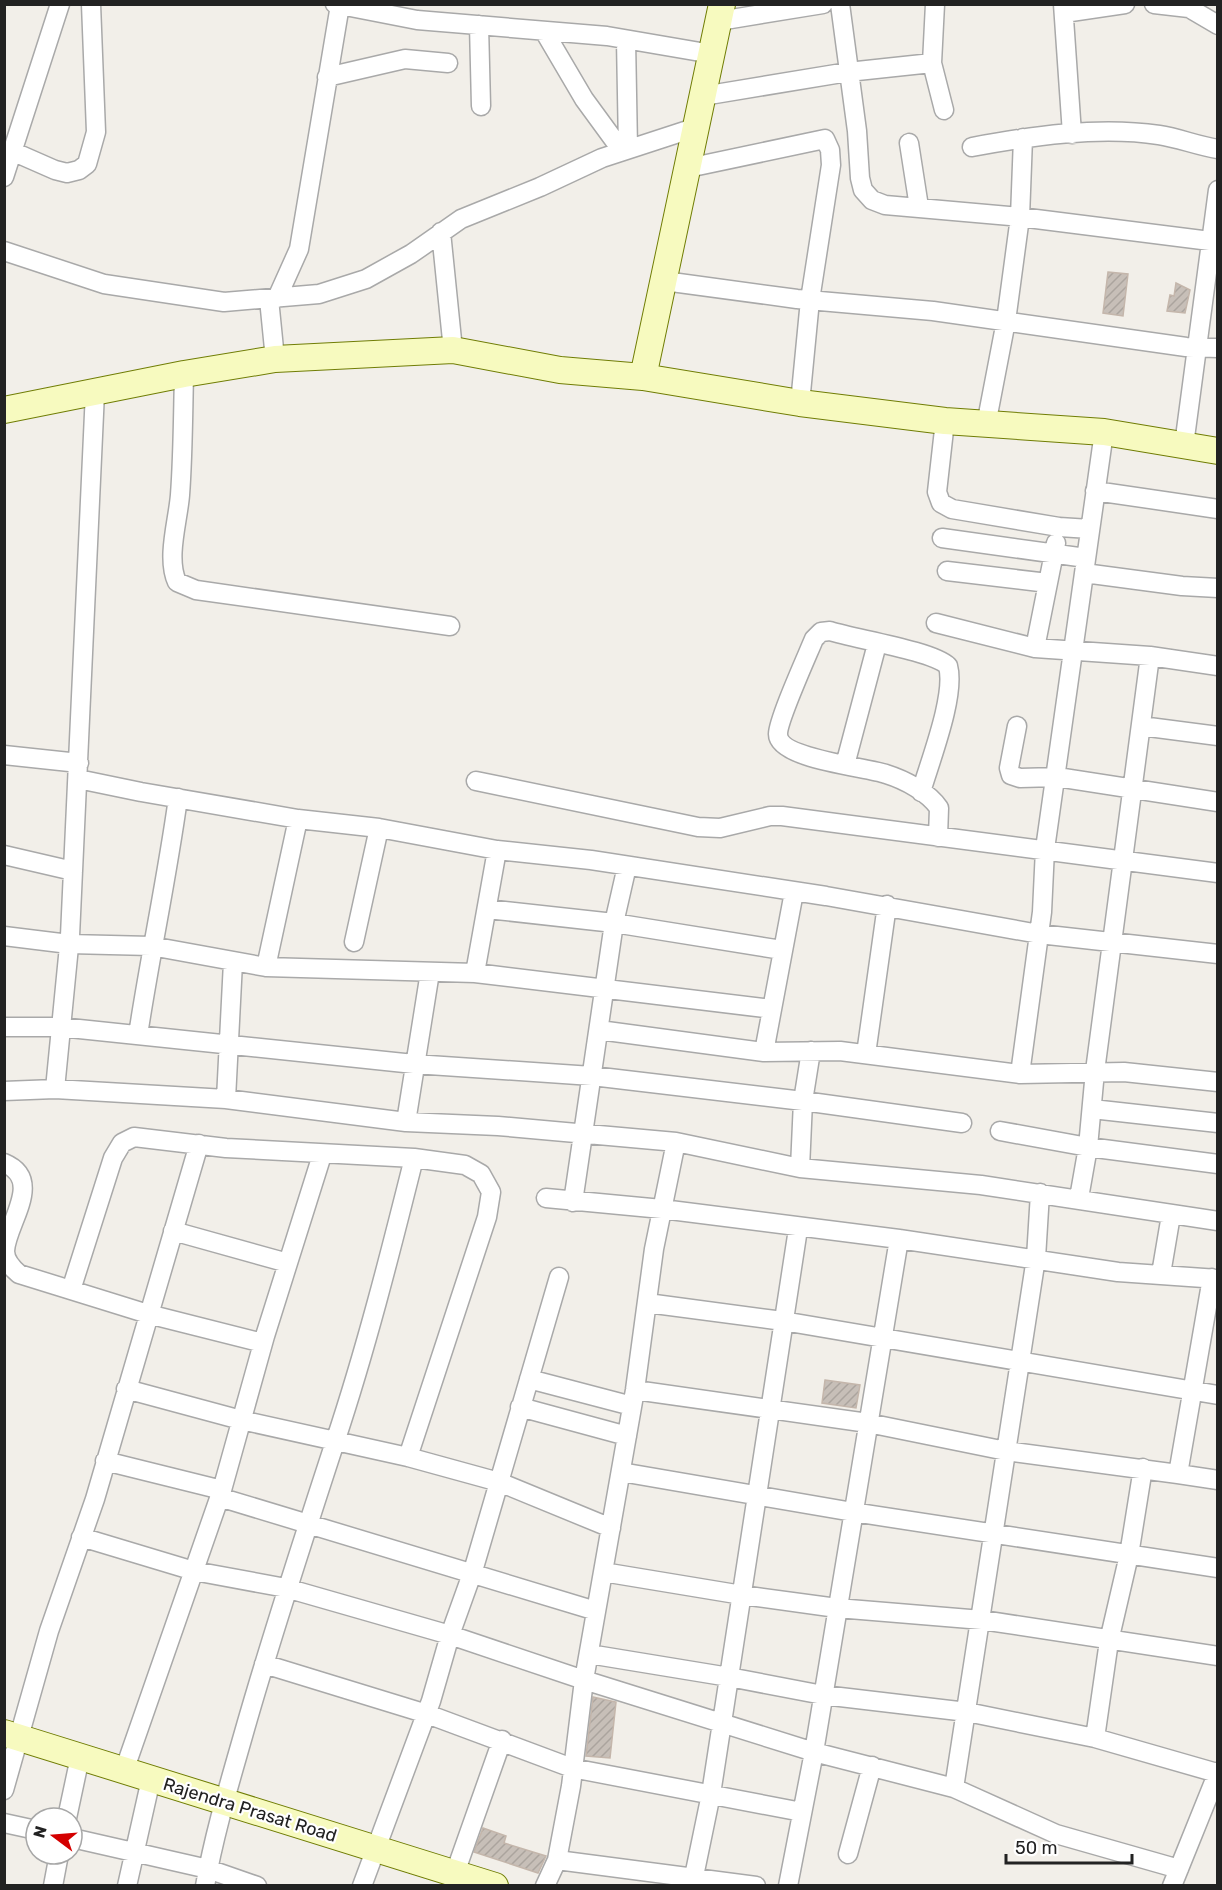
<svg xmlns="http://www.w3.org/2000/svg" width="1222" height="1890" font-family="Rubik,sans-serif">
<defs>
<pattern id="building-hatch" width="6" height="6" patternUnits="userSpaceOnUse" patternTransform="scale(1.5)"><rect width="6" height="6" fill="#c7bfb8"/><path d="M-1 1l2-2M0 6l6-6M5 7l2-2" fill="none" stroke="#aba49e"/></pattern>
</defs>
<rect width="100%" height="100%" fill="#f2efe9"/>
<path fill="url(#building-hatch)" stroke="#c4b6ab" stroke-width="1.5" d="M1108,272L1128,274L1123,316L1103,313Z
M1176,283L1190,290L1185,313L1167,311L1170,295L1174,296Z
M825,1380L860,1385L856,1408L822,1403Z
M593,1697L616,1702L610,1758L586,1756Z
M483,1828L506,1836L504,1843L546,1856L538,1873L474,1852Z"/>
<g fill="none" stroke-linecap="round" stroke-linejoin="round">
<defs>
<path id="street" d="M335,4L417,20L607,36L712,54
M840,4L857,131L860,178L863,190L872,200L885,205L1020,217L1218,242
M935,4L932,63L944,110
M1063,4L1072,134
M1154,4L1189,8L1218,25
M1064,13L1125,4
M719,21L823,4
M479,25L481,106
M544,31L584,99L622,151
M626,40L628,148
M327,77L405,59L448,63
M703,96L848,72L932,63
M909,143L919,207
M972,147C1031,136 1099,126 1159,135C1179,138 1198,146 1218,149
M14,152L55,170L67,173L79,170L87,164L96,132L91,4
M688,168L825,139L830,150L831,165L810,300L800,403
M4,177L60,4
M441,232L453,350
M4,251L104,284L224,302L319,294L366,279L411,254L461,219L540,187L602,158L697,127
M664,281L797,299L933,311L1186,347L1218,348
M277,298L299,249L340,5
M269,299L275,359
M184,374C183,414 183,455 180,495C178,521 166,558 177,582L196,590L450,626
M945,421L937,492L941,503L952,509L1059,527L1090,529
M986,425L1006,321L1020,217L1023,138
M1184,445L1218,190
M1095,491L1218,509
M942,538L1086,558
M947,571L1048,583
M1084,573L1182,586L1218,588
M936,623L1035,648L1150,656L1218,666
M1035,648L1056,543
M1017,726L1009,768L1011,775L1020,778L1057,777L1218,802
M1141,726L1218,736
M4,755L79,763
M845,765L877,644
M78,779L141,792L298,819L379,828L497,850L591,860L826,896L1039,934L1218,954
M476,781L698,827L720,828L770,816H782L1218,873
M921,792C930,761 956,695 948,666C933,651 855,639 830,631L821,632L814,639C807,656 778,720 778,734C778,759 866,767 886,774C905,780 928,792 939,808L938,837
M4,855L73,871
M487,909L614,923L782,950
M4,936L69,944L151,946L266,967L475,973L497,850
M354,942L379,828
M266,967L298,819
M475,973L772,1009
M4,1027H60L414,1064L592,1076L803,1101L962,1123
M599,1030L764,1052L840,1051L1020,1074L1124,1072L1218,1082
M138,1035C150,956 167,878 178,798
M764,1052L794,892
M866,1054L887,905
M1020,1074L1042,912L1045,849L1104,432
M55,1089L70,936L95,392
M4,1091L55,1089L226,1099L406,1122L498,1126L676,1142L800,1168L981,1185L1218,1221
M226,1099L233,962
M1092,1109L1218,1123
M406,1122L430,972
M1000,1131L1088,1147L1218,1164
M4,1163C45,1180 6,1224 5,1251C5,1261 12,1268 19,1274L148,1314L263,1343
M800,1168L803,1101L811,1051
M546,1198L662,1209L899,1239L1118,1272L1218,1279
M1079,1198L1088,1147L1095,1071L1150,656
M573,1202L614,923L627,866
M173,1231L288,1263
M1161,1274L1171,1215
M71,1290L113,1158L122,1143L134,1137L226,1148L414,1158L465,1165L481,1174L491,1192L487,1217L408,1457
M647,1303L783,1321L1218,1395
M529,1379L632,1406
M126,1389L241,1420L408,1457L499,1482L611,1528
M635,1390L868,1423L1006,1451L1178,1474L1212,1278
M520,1407L627,1436
M105,1461L222,1490
M621,1472L853,1512L1218,1568
M1178,1474L1218,1480
M219,1497L596,1611
M81,1537L194,1571L286,1588L450,1635L584,1680L814,1752L954,1788L1056,1834L1179,1869
M603,1572L742,1595L837,1608L982,1620L1218,1656
M589,1654L729,1677L823,1695L967,1712L1095,1738L1109,1641L1129,1555L1143,1468
M264,1664L427,1714L572,1768L802,1812
M1095,1738L1217,1773
M124,1771L222,1490L265,1336L322,1155
M954,1788L1036,1258L1040,1193
M4,1790L49,1631L95,1499L199,1144
M67,1818L80,1757
M4,1823L36,1830
M72,1838L208,1869L257,1886
M848,1854L872,1766
M557,1860L756,1886
M455,1873L502,1740
M53,1886L59,1854
M127,1886L151,1779
M205,1886C214,1835 229,1785 243,1736C271,1637 303,1540 335,1442C366,1349 390,1254 414,1158
M362,1886L431,1701L450,1635L473,1571L559,1277
M545,1886L557,1860L571,1786L584,1680L635,1390L654,1249L676,1142
M692,1886L711,1794L798,1229
M788,1886L814,1752L899,1239
M1172,1886L1218,1772"/>
<path id="secondary" d="M643,377L722,4
M4,410L184,374L275,359L453,350L560,370L643,377L800,403L945,421L1104,432L1218,451
M4,1733L495,1886"/>
</defs>
<use href="#street" stroke="#a9a9a9" stroke-width="21"/>
<use href="#secondary" stroke="#707d05" stroke-width="28"/>
<use href="#street" stroke="#fff" stroke-width="18"/>
<use href="#secondary" stroke="#f7fabf" stroke-width="26"/>
</g>
<g text-anchor="middle" dominant-baseline="central" stroke-width="4.5" stroke-linejoin="round" paint-order="stroke">
<g font-size="18" fill="#222" stroke="#fff">
<text transform="translate(250 1810) rotate(17)">Rajendra Prasat Road</text>
</g>
</g>
<rect width="1222" height="1890" fill="none" stroke="#222222" stroke-width="12"/>
<g transform="translate(54 1836) rotate(286)"><circle r="28" fill="#ffffff" stroke="#a7a7a7" stroke-width="1.5"/>
<path d="M0-4.5L10 22L0 15L-10 22Z" fill="#d40000"/>
<text y="-9" font-size="16" font-weight="bold" text-anchor="middle" fill="#222222">N</text>
</g>
<path d="M1006 1854v9h126v-9" fill="none" stroke="#222222" stroke-width="3"/>
<text x="1015" y="1854" font-size="18" fill="#222222" stroke="#ffffff" stroke-width="4.5" paint-order="stroke">50 m</text>
</svg>
